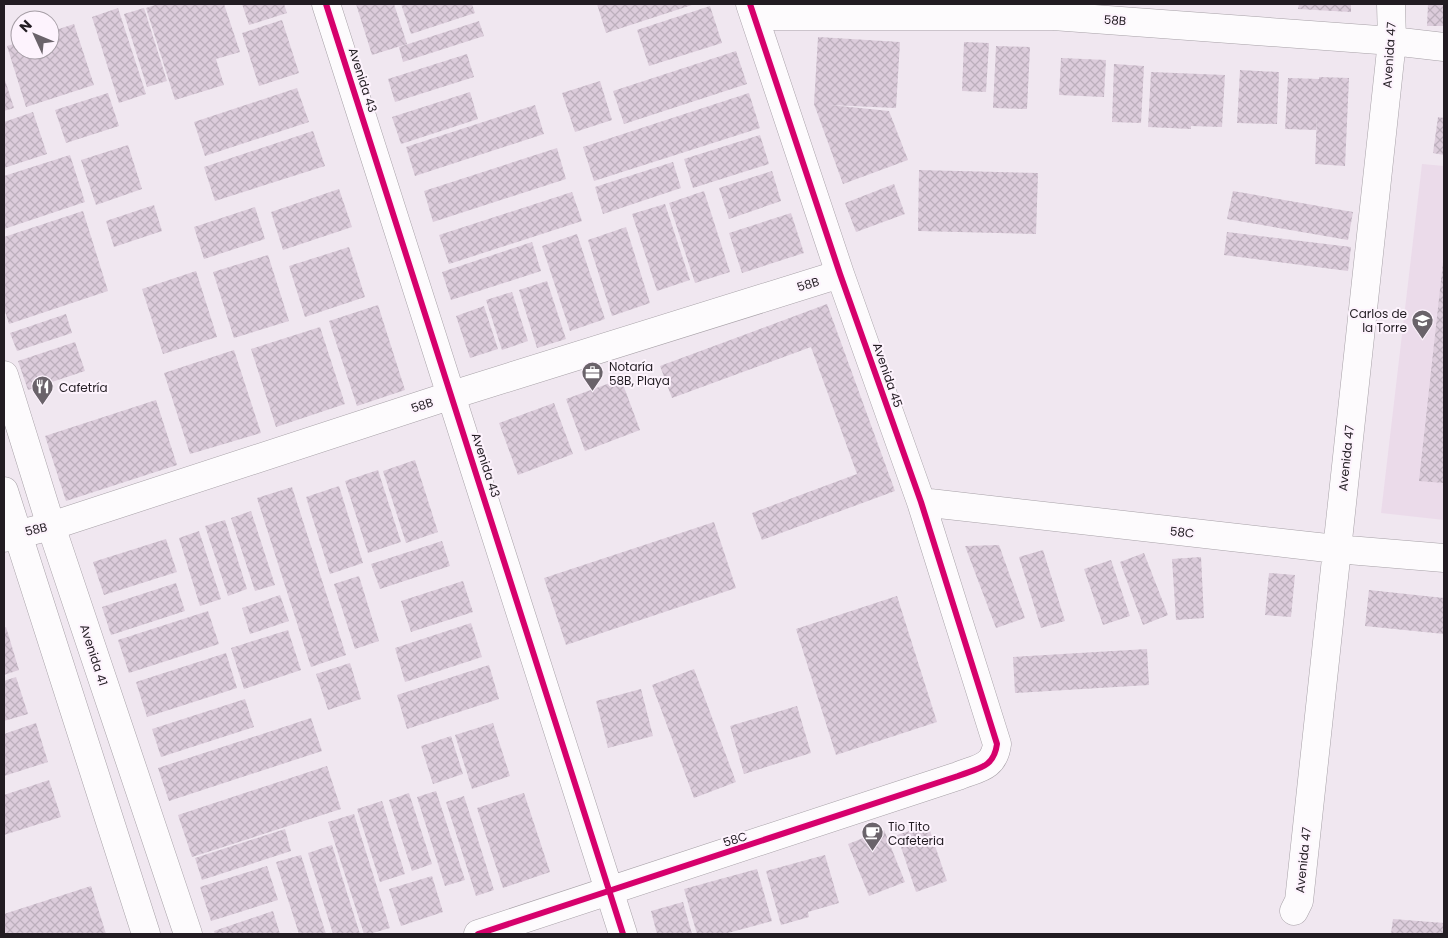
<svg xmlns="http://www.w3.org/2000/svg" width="1448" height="938" font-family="Poppins,sans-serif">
<defs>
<pattern id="building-cross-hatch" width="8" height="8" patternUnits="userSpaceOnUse" patternTransform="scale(1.25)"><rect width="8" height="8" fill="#dcccdb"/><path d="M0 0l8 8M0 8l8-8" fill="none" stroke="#bcafbc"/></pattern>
</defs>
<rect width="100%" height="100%" fill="#f0e7f0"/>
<path fill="#ebdbea" d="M1422,164L1444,166V520L1381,513Z"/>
<path fill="url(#building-cross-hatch)" d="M158,4H224L240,52L216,59L224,85L175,100L146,8Z
M242,4H284L287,13L249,25Z
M356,4H394L407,44L372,55Z
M401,4H472L475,13L411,34Z
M597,4H695L606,33Z
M1299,4H1351V12L1298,9Z
M1428,4H1444V26H1427Z
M710,6L722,43L649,66L637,30Z
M118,8L146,94L119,103L92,17Z
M144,8L167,81L147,87L124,14Z
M282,20L299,73L259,86L242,33Z
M479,21L484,36L403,62L399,47Z
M74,24L94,85L26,107L7,46L20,42V50H50V32Z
M818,37L900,42L896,108L830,105L889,111L908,160L843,184L814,104Z
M964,42L989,43L986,92L962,91Z
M996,46L1030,47L1027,109L993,108Z
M736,51L747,84L624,124L613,91Z
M467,54L474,77L395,102L388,79Z
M1061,58L1106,60L1104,97L1059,95Z
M1114,64L1144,66L1141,123L1112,122Z
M1240,70L1279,72L1277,124L1237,123Z
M1151,72L1225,75L1222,127L1191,126V129L1148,127Z
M4,77L14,108L4,111Z
M1319,77L1349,78L1345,166L1315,164L1317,114L1316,130L1285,129L1288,78L1319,79Z
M600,81L612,120L575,132L562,93Z
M297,88L309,122L205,156L194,122Z
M470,92L478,119L401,144L392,117Z
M108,93L119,126L66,143L55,110Z
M749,93L760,128L594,181L583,147Z
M535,105L544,134L415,176L406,147Z
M33,112L47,154L4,168V122Z
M1438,117L1444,118V155L1433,153Z
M313,131L325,166L215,201L204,167Z
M760,135L769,164L693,188L684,159Z
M128,145L142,189L96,205L81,160Z
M557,148L566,179L433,222L424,191Z
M70,155L85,202L4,229V176Z
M673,162L681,188L603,214L595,187Z
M919,170L1038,173L1036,234L918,231Z
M772,171L781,201L729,219L719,188Z
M894,184L905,214L856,232L845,203Z
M339,189L352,227L283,250L271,212Z
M704,191L730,272L695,283L669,203Z
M1233,191L1353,212L1348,240L1227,219Z
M572,192L582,221L449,264L439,235Z
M665,204L690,280L657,291L632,214Z
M154,205L162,231L114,247L106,221Z
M255,207L265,239L204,259L194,227Z
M83,211L108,291L9,324L4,308V237Z
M791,213L804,253L742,273L729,233Z
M626,227L650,303L612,316L588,240Z
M1227,232L1351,247L1348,271L1224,255Z
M577,234L605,319L570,331L542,246Z
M532,242L541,271L451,300L442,272Z
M349,247L365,297L305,317L289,266Z
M268,255L289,321L234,338L213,272Z
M1443,262H1444V483L1419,481Z
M196,271L217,337L163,354L142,289Z
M547,281L566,339L537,348L519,290Z
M512,292L528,341L502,350L486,300Z
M827,304L895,491L762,540L752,513L857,474L811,347L672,398L660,366Z
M378,305L405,390L357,406L329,321Z
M484,306L498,349L470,358L456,316Z
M66,314L72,333L17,351L10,333Z
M320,327L345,404L276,427L251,349Z
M75,342L85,371L28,390L18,361Z
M234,350L261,433L190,454L164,373Z
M621,379L640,430L585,451L566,399Z
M156,400L177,465L66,501L45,436Z
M554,403L573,454L518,475L499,423Z
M415,460L438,532L406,543L383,471Z
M378,470L401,542L368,553L345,481Z
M339,486L363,563L330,574L306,497Z
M292,487L346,655L311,667L257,498Z
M251,511L275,585L255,591L231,518Z
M225,520L247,589L228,596L205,526Z
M714,522L736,588L566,645L544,578Z
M199,531L221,599L200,606L179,538Z
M166,539L177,572L104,595L93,562Z
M442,541L450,566L380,589L371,564Z
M999,545L1025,618L996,628L965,546Z
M1043,550L1065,621L1041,628L1019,557Z
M1144,553L1168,615L1143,625L1120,562Z
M1201,557L1204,618L1176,620L1172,559Z
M1111,560L1130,616L1103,625L1084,569Z
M1269,573L1295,575L1291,617L1265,615Z
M359,576L379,641L355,649L334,584Z
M463,581L473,612L411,632L401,601Z
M176,583L185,611L111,635L102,607Z
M1369,590L1444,598V634L1365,626Z
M280,595L289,621L250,634L242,608Z
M897,596L937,722L836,755L796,629Z
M208,611L219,644L129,673L118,640Z
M471,623L482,657L405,682L395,648Z
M6,627L19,670L4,675V628Z
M288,630L301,670L244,689L231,648Z
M1147,649L1149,685L1015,693L1013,657Z
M226,653L237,688L147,717L136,682Z
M350,663L361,699L328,710L316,674Z
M489,665L499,699L407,729L397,695Z
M694,669L736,782L694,798L652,685Z
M16,677L28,714L4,721V681Z
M641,689L653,736L608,748L596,701Z
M245,699L254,727L161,757L152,729Z
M797,706L811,753L744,774L730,726Z
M311,718L322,751L169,801L158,768Z
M36,723L48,762L4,776V734Z
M493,723L510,776L472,789L455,735Z
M451,736L463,774L433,784L421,746Z
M327,766L341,809L192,857L178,815Z
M49,780L61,817L4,835V795Z
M436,791L465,880L445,886L417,797Z
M409,793L432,864L412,871L389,800Z
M524,793L550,872L503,888L477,808Z
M464,796L494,890L476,896L446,802Z
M382,801L405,874L380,882L357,809Z
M354,814L390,928L369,934H364L328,822Z
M928,825L947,881L916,892L897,835Z
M285,829L291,851L202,880L195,858Z
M884,830L905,882L869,896L848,844Z
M332,845L360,934H333L308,853Z
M301,855L326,934H299L276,862Z
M825,855L839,903L808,912L809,917L781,925L766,871Z
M267,866L278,900L211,921L200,887Z
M757,869L772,921L724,934H697L684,889Z
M432,876L443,912L401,926L389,889Z
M91,886L106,934H4V914Z
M683,902L692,934H657L651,911Z
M273,911L280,934H215L214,931Z
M1393,919L1444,923V934H1391Z"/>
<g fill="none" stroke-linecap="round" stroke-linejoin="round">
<defs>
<path id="minor" d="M326,4L623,934
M754,16H1053L1392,41L1444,47
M921,502L1336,549L1444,558
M4,538L51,526L452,395L840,274
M1294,911L1299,901L1392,41L1391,4
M478,934L958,776C978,768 994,768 997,744L921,502L840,274L750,4"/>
<path id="primary" d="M4,375L51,526L188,934
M4,491L146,934"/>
</defs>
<use href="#minor" stroke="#a7a1a7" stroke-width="29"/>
<use href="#primary" stroke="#a7a1a7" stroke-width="29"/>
<use href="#minor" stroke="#fdfbfd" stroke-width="28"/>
<use href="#primary" stroke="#fdfbfd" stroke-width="28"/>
<defs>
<path id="cycleway" d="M326,4L623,934
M478,934L958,776C978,768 994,768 997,744L921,502L840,274L750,4"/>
</defs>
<use href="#cycleway" stroke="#fdf3fd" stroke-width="9"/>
<use href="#cycleway" stroke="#d6006c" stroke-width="6"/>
</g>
<defs>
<symbol id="school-pin" viewBox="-11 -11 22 30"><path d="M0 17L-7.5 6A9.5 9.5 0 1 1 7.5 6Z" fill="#6a636a" stroke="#fdf3fd"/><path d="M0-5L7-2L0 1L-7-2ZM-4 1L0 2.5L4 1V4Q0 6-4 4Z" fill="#fff"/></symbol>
<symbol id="office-pin" viewBox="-11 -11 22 30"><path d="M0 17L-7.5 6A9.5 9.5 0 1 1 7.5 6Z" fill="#6a636a" stroke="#fdf3fd"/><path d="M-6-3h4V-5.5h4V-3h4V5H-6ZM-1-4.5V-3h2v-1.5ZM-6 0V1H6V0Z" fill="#fff"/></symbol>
<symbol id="restaurant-pin" viewBox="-11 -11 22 30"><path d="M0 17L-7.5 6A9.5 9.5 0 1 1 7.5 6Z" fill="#6a636a" stroke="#fdf3fd"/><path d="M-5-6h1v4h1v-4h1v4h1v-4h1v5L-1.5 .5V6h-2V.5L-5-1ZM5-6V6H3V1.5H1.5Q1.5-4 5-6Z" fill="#fff"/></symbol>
<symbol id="cafe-pin" viewBox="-11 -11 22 30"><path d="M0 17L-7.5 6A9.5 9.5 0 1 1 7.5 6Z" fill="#6a636a" stroke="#fdf3fd"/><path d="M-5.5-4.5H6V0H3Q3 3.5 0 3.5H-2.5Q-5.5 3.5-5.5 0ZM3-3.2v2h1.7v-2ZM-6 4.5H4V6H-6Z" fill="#fff"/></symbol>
</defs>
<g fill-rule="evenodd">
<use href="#school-pin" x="1410" y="308" width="25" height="34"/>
<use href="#office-pin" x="580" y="360" width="25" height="34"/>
<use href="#restaurant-pin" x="30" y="374" width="25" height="34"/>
<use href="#cafe-pin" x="860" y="820" width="25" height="34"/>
</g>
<g text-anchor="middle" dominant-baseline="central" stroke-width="4" stroke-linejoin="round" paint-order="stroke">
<g font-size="12" fill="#221c22" stroke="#fdf3fd">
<text transform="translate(1115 20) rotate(4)">58B</text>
<text transform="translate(1389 55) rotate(-86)">Avenida 47</text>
<text transform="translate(363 80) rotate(72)">Avenida 43</text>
<text transform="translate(808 284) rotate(-17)">58B</text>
<text transform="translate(888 375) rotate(71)">Avenida 45</text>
<text transform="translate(422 405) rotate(-18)">58B</text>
<text transform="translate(1346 458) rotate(-84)">Avenida 47</text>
<text transform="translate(486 465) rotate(72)">Avenida 43</text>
<text transform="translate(36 529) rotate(-14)">58B</text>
<text transform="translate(1182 532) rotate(6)">58C</text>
<text transform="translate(94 655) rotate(72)">Avenida 41</text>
<text transform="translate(735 839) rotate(-18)">58C</text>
<text transform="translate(1303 860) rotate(-84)">Avenida 47</text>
</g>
<g font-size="12" fill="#221c22" stroke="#fdf3fd" text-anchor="start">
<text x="1407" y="313" text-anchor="end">Carlos de<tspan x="1407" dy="14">la Torre</tspan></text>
<text x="609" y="366">Notaría<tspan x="609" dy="14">58B, Playa</tspan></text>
<text x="59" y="387">Cafetría</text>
<text x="888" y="826">Tio Tito<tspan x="888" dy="14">Cafeteria</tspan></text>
</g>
</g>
<rect width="1448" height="938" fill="none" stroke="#221c22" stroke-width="10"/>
<g transform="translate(35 35) rotate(314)"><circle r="24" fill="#fdf3fd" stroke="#a59da5"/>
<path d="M0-4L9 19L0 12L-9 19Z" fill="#6a636a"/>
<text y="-8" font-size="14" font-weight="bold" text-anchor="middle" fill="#221c22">N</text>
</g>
</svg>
